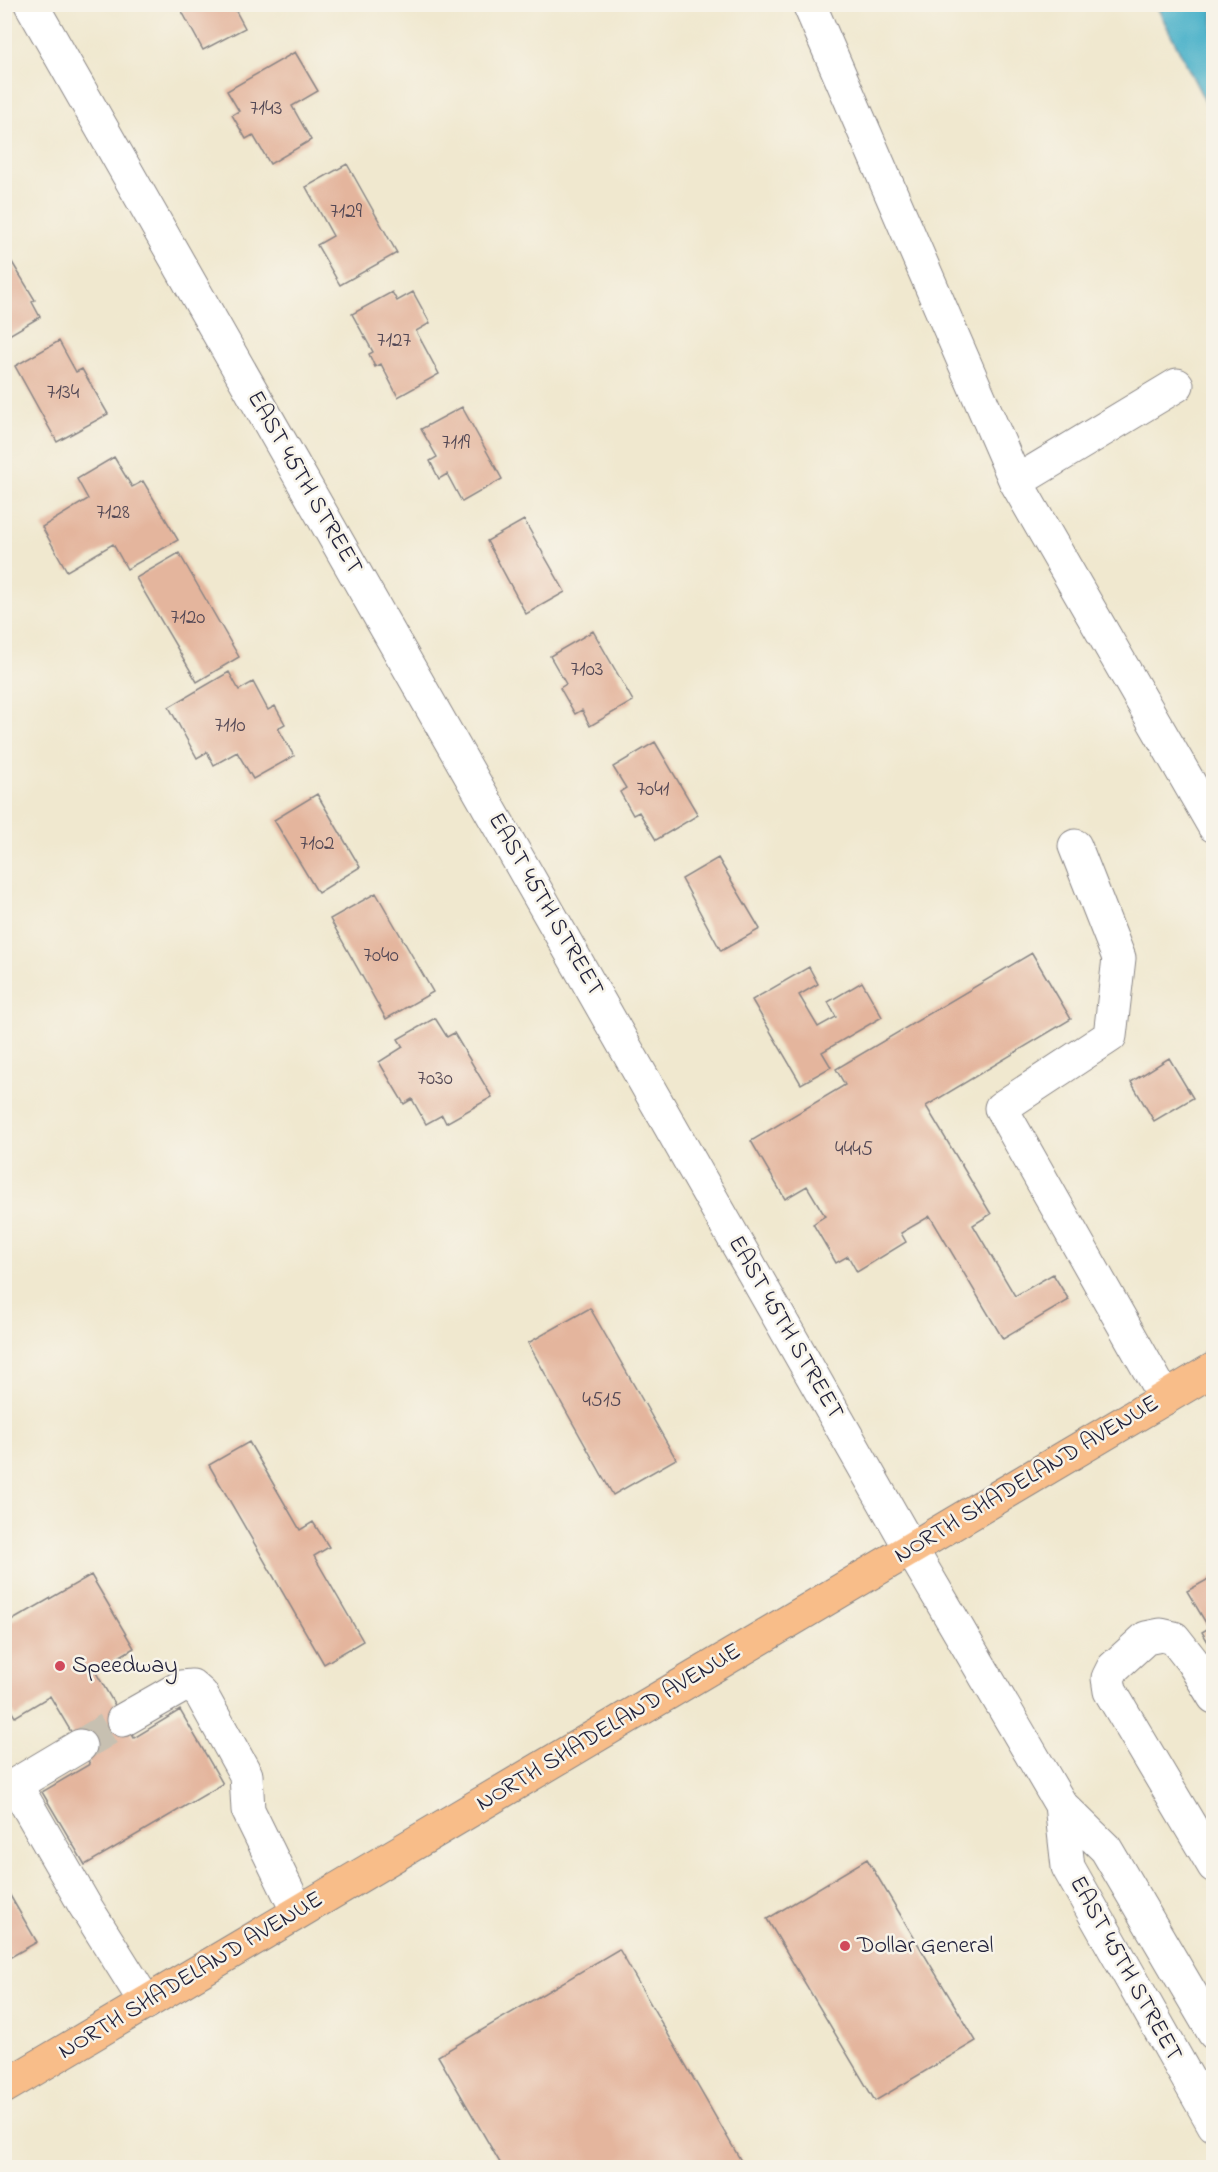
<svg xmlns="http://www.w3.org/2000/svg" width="1218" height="2172" font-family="'Indie Flower',sans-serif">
<rect width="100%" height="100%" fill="#f7f3e8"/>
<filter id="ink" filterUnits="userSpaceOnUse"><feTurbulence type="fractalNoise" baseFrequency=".0167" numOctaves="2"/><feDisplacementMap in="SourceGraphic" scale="12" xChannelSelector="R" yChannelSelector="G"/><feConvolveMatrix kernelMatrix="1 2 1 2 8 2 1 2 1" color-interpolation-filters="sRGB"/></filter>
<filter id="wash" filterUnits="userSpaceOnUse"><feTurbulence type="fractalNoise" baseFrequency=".008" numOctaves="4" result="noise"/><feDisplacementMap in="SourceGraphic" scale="24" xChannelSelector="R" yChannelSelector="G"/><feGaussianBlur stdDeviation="1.35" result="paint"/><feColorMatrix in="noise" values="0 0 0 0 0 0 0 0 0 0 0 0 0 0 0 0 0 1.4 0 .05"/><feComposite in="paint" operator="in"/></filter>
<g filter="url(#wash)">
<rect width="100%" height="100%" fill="#f0e8cf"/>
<path fill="#4ab1c9" stroke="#366a82" stroke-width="1.5" d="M1156,5H1213V114L1208,107Z"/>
<g id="blocks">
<path fill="#e4b59d" d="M178,4H232L245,28L203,50Z
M295,52L318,91L292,106L311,140L270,164L253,135L246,139L232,115L239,111L227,91Z
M347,164L397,253L340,285L317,245L333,236L306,187Z
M4,249L35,300L32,302L40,317L4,338Z
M392,292L397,301L413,292L430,323L416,331L439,374L398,397L381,364L375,367L369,354L373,352L352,314Z
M59,341L76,372L82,369L108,414L57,442L15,366Z
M462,407L502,479L462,502L447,474L439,479L430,461L437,457L421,429Z
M114,457L132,487L143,481L178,540L127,569L113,544L67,571L42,527L88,499L77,479Z
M524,520L565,592L526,614L487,541Z
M179,553L239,657L197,682L136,578Z
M593,631L633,701L590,726L582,710L575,714L560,688L566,684L550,656Z
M229,672L239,690L253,682L268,710L275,706L285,724L278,728L294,756L253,779L237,752L214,765L207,752L197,758L169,707Z
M655,742L698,815L656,840L639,812L633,815L620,792L626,788L613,767Z
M317,794L360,867L318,893L274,820Z
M718,858L760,929L721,951L682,879Z
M376,893L433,992L386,1019L330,919Z
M1032,953L1071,1019L926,1106L991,1214L973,1225L1015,1296L1053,1274L1069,1300L1003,1339L930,1216L901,1233L906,1242L857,1272L848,1256L836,1263L813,1224L825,1216L807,1186L785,1199L751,1141L845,1085L836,1069Z
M809,967L818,984L799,995L818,1027L836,1017L828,1002L862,982L882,1017L822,1052L831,1067L801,1084L752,1000Z
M435,1018L447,1037L454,1033L492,1097L446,1123L442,1115L426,1124L412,1099L404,1104L379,1062L403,1047L398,1039Z
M1169,1058L1193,1098L1154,1121L1131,1082Z
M590,1308L676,1459L613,1495L528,1343Z
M249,1442L300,1530L313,1522L329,1547L314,1556L363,1641L324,1664L209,1465Z
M91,1575L134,1648L95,1671L134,1738L180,1710L223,1784L85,1865L42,1792L90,1764L50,1696L15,1717L4,1699V1625Z
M1214,1576V1652L1202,1632L1209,1628L1187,1591Z
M867,1859L976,2041L875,2101L767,1919Z
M4,1885L37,1942L4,1961Z
M619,1949L745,2168H503L438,2056Z"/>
</g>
</g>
<g filter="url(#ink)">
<use href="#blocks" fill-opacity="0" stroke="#898585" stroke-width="1.5"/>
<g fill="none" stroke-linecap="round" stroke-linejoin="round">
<path stroke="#c7c0b1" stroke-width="33" stroke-dasharray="33 16" stroke-linecap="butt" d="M80,1746L123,1720"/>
<defs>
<path id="minor" d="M31,4L911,1549L1061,1805L1106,1849L1214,2033
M809,4L1016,482L1214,826
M1016,482L1177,385
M1075,846L1119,958L1110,1036L1001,1108L1165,1398
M1214,1697L1192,1661L1174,1638L1161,1635L1146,1638L1113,1668L1108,1678L1110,1691L1214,1866
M123,1720L181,1687L192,1686L201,1694L246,1775L248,1810L298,1912
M80,1746L18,1783L23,1798L84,1904L146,2003
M1061,1805L1068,1867L1214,2125"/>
<path id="major" d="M4,2087L1214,1369"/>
</defs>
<use href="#minor" stroke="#898585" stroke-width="35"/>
<use href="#major" stroke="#898585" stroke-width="35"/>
<use href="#minor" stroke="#fff" stroke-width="33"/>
<use href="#major" stroke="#f8bd89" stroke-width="33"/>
</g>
</g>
<g fill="#d1495b" stroke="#f7f3e8" stroke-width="2">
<circle cx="60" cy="1666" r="6"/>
<circle cx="845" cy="1946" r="6"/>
</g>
<g text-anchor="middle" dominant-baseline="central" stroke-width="5" stroke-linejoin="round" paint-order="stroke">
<g font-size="21" fill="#524754">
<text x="266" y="109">7143</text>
<text x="346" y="212">7129</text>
<text x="394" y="341">7127</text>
<text x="63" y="393">7134</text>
<text x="456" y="443">7119</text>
<text x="113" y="513">7128</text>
<text x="188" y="618">7120</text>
<text x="587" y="670">7103</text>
<text x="230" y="726">7110</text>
<text x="653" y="790">7041</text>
<text x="317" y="844">7102</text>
<text x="381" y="956">7040</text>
<text x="435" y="1079">7030</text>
<text x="854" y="1150">4445</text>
<text x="602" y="1401">4515</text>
</g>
<g font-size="24" fill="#22223b" stroke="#f7f3e8">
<text transform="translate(304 483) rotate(60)">EAST 45TH STREET</text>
<text transform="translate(545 905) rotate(60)">EAST 45TH STREET</text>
<text transform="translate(785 1328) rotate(60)">EAST 45TH STREET</text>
<text transform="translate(1027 1480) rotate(-31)">NORTH SHADELAND AVENUE</text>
<text transform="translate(609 1728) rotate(-31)">NORTH SHADELAND AVENUE</text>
<text transform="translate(1125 1969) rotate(61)">EAST 45TH STREET</text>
<text transform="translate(191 1976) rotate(-31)">NORTH SHADELAND AVENUE</text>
</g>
<g font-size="24" fill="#22223b" stroke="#f7f3e8" text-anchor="start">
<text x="72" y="1666">Speedway</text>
<text x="857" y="1946">Dollar General</text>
</g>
</g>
<rect width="1218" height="2172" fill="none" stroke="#f7f3e8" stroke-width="24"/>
</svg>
